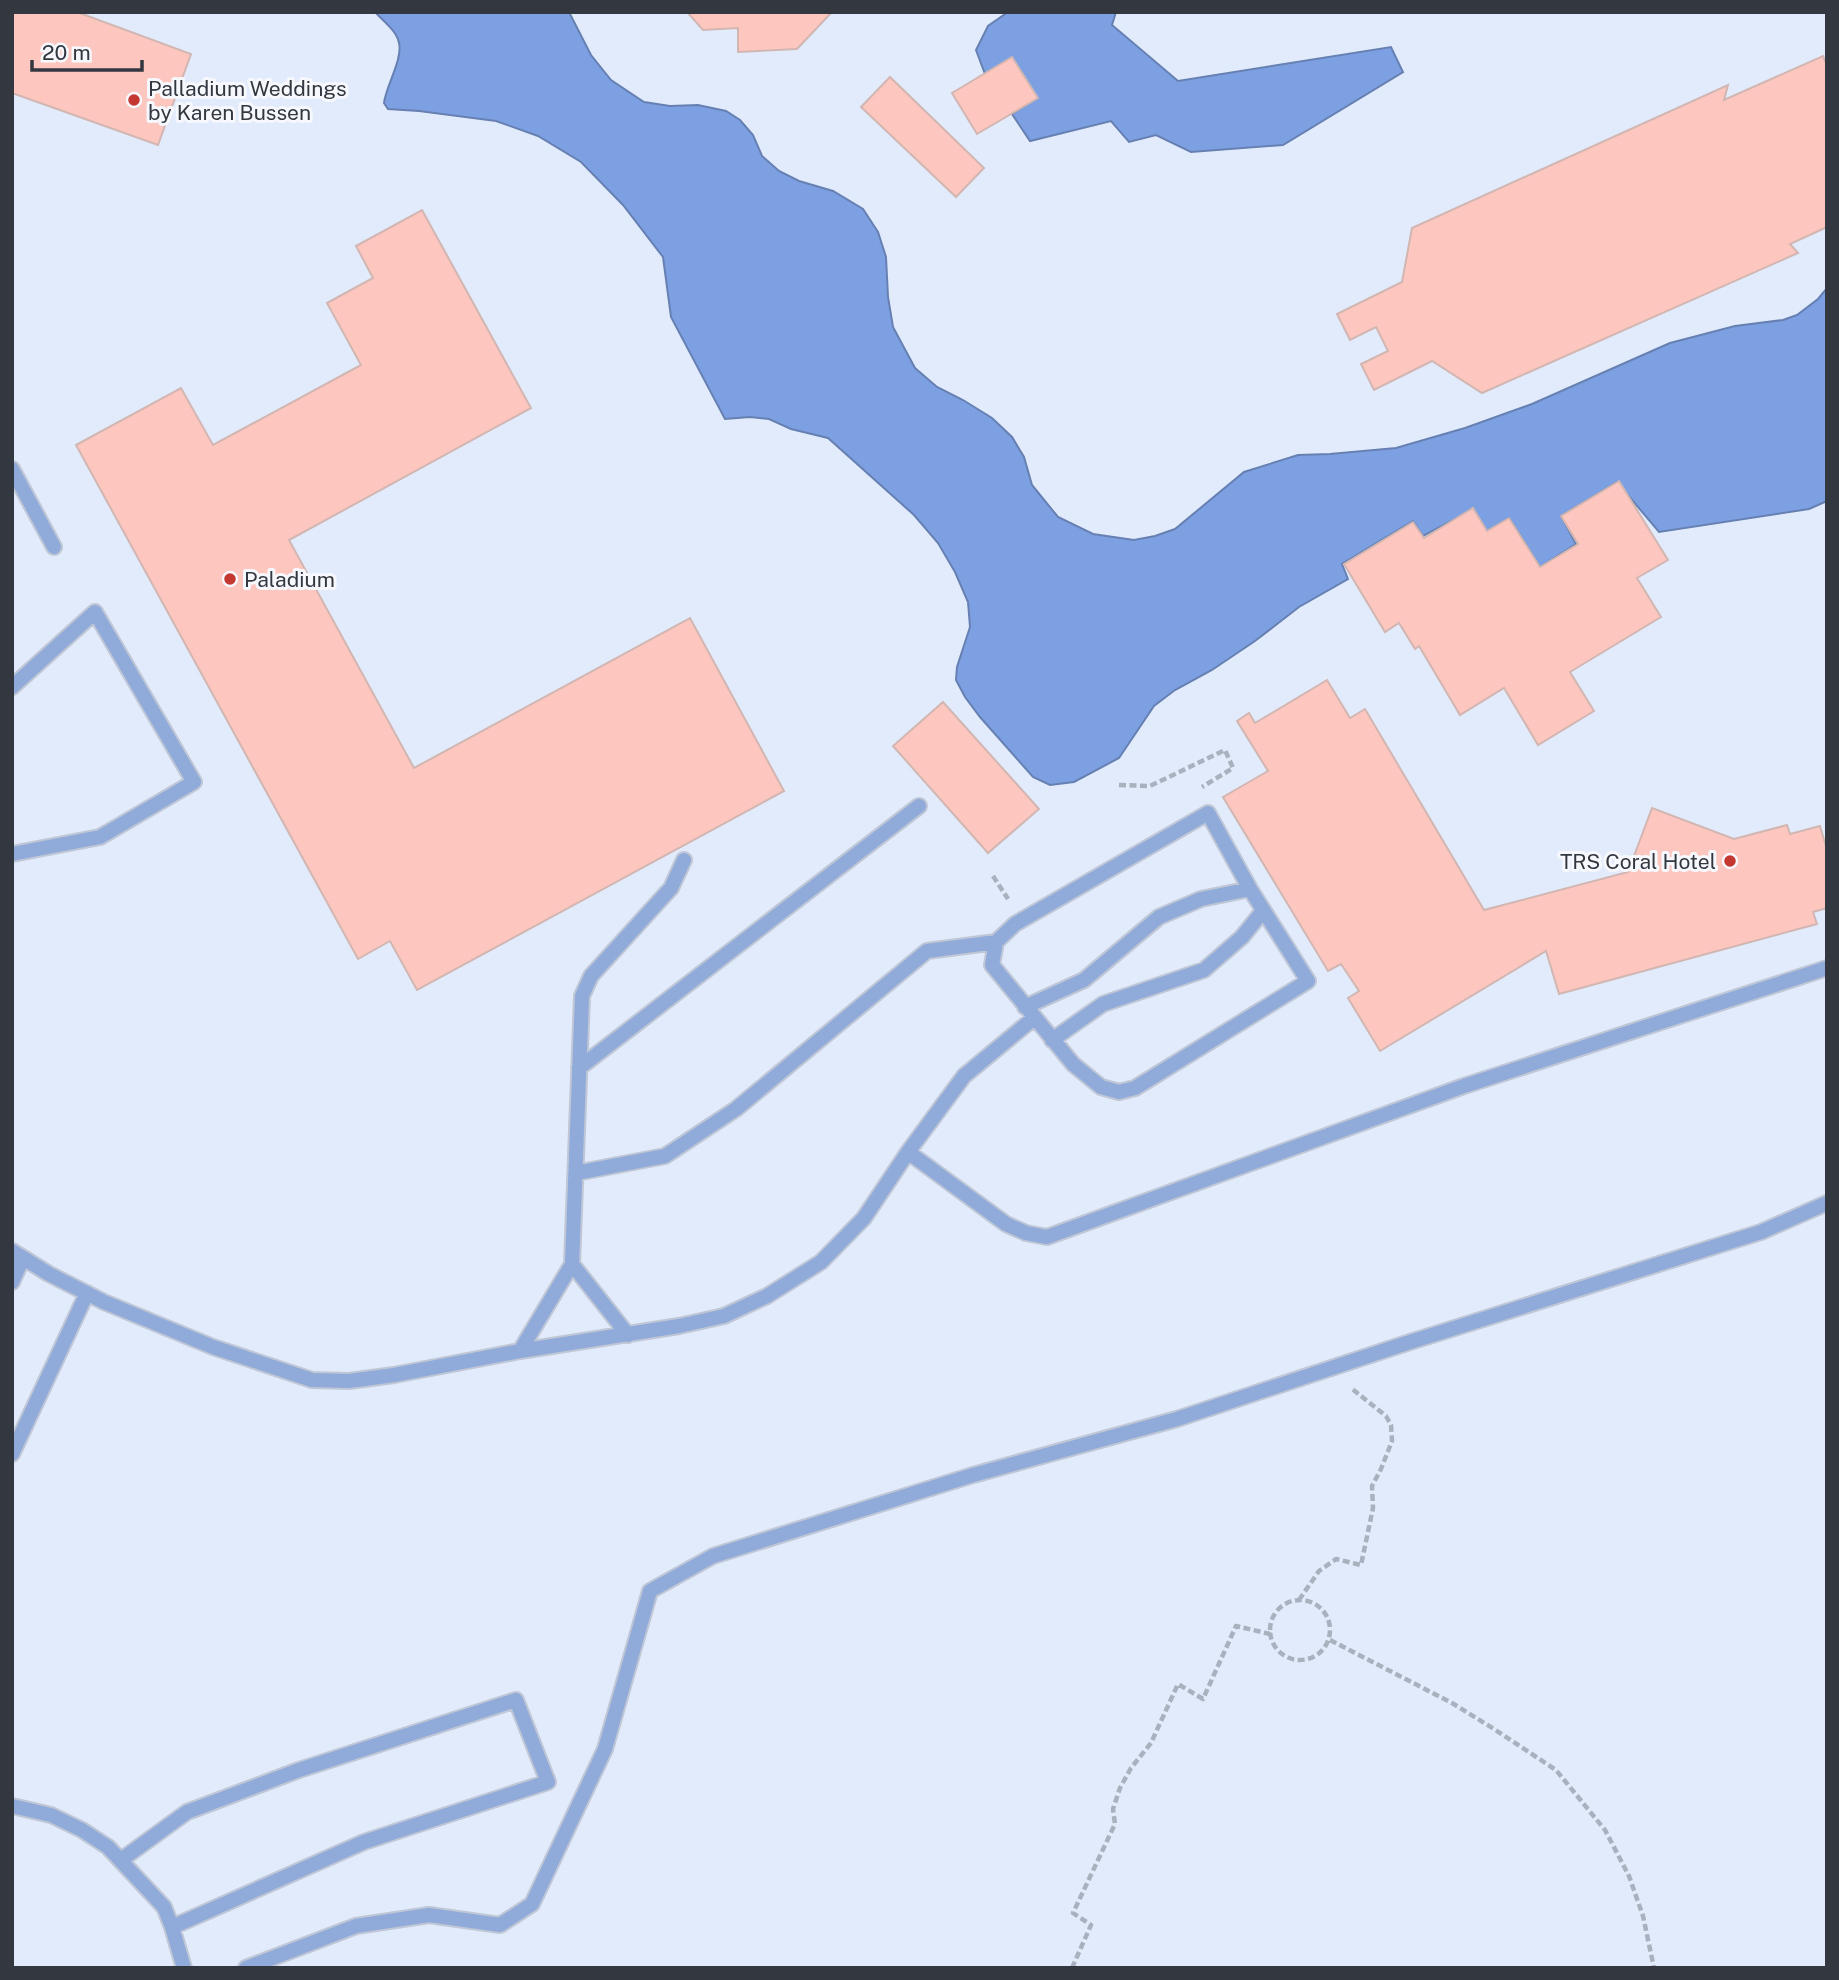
<svg xmlns="http://www.w3.org/2000/svg" width="1839" height="1980" font-family="'Public Sans',sans-serif">
<rect width="100%" height="100%" fill="#e2ebfc"/>
<path fill="#7da0e3" stroke="#6780b2" stroke-width="2" d="M375,12H569L591,55L611,80L644,102L670,106L698,105L726,111L740,120L753,135L762,156L779,171L799,181L833,191L863,209L878,232L886,257L888,297L893,327L915,368L937,387L963,400L992,418L1012,437L1024,457L1032,485L1058,517L1093,534L1134,540L1155,536L1175,529L1244,472L1298,455L1330,454L1396,448L1465,428L1532,404L1670,343L1735,326L1783,320L1797,315L1818,299L1827,288V501L1809,509L1659,532L1617,482L1561,516L1576,544L1540,567L1509,518L1486,533L1472,510L1423,536L1413,521L1342,564L1348,579L1299,607L1255,641L1212,670L1175,690L1154,706L1119,758L1074,782L1050,785L1033,777L980,717L965,697L956,680L957,667L970,627L968,602L955,572L938,543L914,515L828,438L791,429L769,419L750,417L725,419L671,317L663,257L623,205L581,162L538,136L496,121L419,111L388,109L384,103C386,86 403,59 399,43C397,31 383,21 375,12Z
M1008,12H1116L1112,25L1178,81L1391,47L1403,72L1283,145L1191,152L1156,135L1129,142L1111,121L1030,141L1012,114L1037,98L985,74L976,50L988,26Z"/>
<path fill="#fdc6bf" stroke="#d1b6b2" stroke-width="2" d="M12,12H77L191,54L158,145L12,93Z
M687,12H832L797,49L738,52V28L703,30Z
M1823,56L1827,65V227L1790,244L1798,253L1482,393L1432,361L1374,390L1361,364L1388,351L1376,327L1350,340L1337,314L1402,282L1412,228L1728,85L1724,100Z
M1012,57L1038,98L977,134L952,93Z
M890,77L984,168L956,197L861,107Z
M422,210L531,408L289,540L414,768L690,618L784,791L417,990L390,941L358,959L76,445L181,388L213,445L361,365L327,303L373,278L356,246Z
M1619,481L1668,560L1637,578L1661,617L1570,672L1594,711L1538,745L1504,688L1460,715L1419,646L1415,649L1399,623L1385,632L1344,564L1413,522L1424,538L1473,508L1487,531L1509,518L1540,567L1578,544L1561,516Z
M1327,680L1350,718L1365,709L1484,910L1628,872L1652,808L1734,839L1787,825L1790,834L1820,826L1827,850V908L1813,912L1817,924L1559,994L1546,951L1380,1051L1348,998L1359,991L1341,964L1328,971L1223,797L1268,771L1237,721L1249,713L1255,723Z
M943,702L1039,809L988,853L893,746Z"/>
<g fill="none" stroke-linecap="round" stroke-linejoin="round">
<defs>
<path id="lane" d="M12,469L54,547
M12,687L95,612L194,782L100,837L12,854
M1208,813L1250,889L1308,981L1135,1088L1119,1092L1101,1087L1073,1064L992,965L996,942L1015,924Z
M1025,1007L1084,980L1159,917L1201,899L1250,889
M1052,1040L1103,1004L1204,970L1242,937L1263,911
M579,1068L919,806
M908,1152L1006,1224L1026,1233L1047,1237L1464,1086L1827,968
M576,1173L665,1156L736,1109L927,951L996,942
M12,1251L49,1274L104,1302L213,1347L312,1380L349,1381L394,1375L520,1351L679,1326L724,1316L767,1296L821,1262L864,1218L908,1152L964,1076L1034,1018
M572,1264L628,1335
M12,1282L23,1258
M520,1351L572,1264L582,996L591,976L671,888L684,860
M12,1454L87,1293
M12,1806L51,1815L82,1830L108,1847L164,1907L172,1927L184,1968
M121,1860L187,1812L299,1770L516,1700L548,1782L364,1842L172,1927
M246,1968L356,1926L429,1915L500,1925L532,1904L605,1749L650,1591L713,1556L973,1475L1177,1419L1410,1342L1761,1232L1827,1203"/>
</defs>
<use href="#lane" stroke="#bfc7d6" stroke-width="18"/>
<path stroke="#a9b0be" stroke-width="4.5" stroke-dasharray="7 3.5" stroke-linecap="butt" d="M1119,785L1150,786L1225,750L1233,768L1202,787
M993,876L1008,899
M1270 1630a30 30 0 1 1 60 0a30 30 0 1 1-60 0Z
M1299,1600L1319,1571L1336,1559L1361,1565L1373,1508L1372,1486L1381,1469L1392,1441L1391,1425L1386,1416L1351,1388
M1330,1640L1452,1703L1494,1729L1556,1770L1605,1830L1629,1876L1643,1916L1654,1968
M1072,1968L1091,1925L1073,1913L1115,1824L1113,1809L1120,1788L1131,1768L1151,1743L1178,1684L1203,1699L1236,1626L1270,1634"/>
<use href="#lane" stroke="#90aad9" stroke-width="14"/>
</g>
<g fill="#c53731" stroke="#f6f8fd" stroke-width="2.5">
<circle cx="134" cy="100" r="7"/>
<circle cx="230" cy="579" r="7"/>
<circle cx="1730" cy="861" r="7"/>
</g>
<g text-anchor="middle" dominant-baseline="central" stroke-width="6" stroke-linejoin="round" paint-order="stroke">
<g font-size="21" fill="#333740" stroke="#f6f8fd" text-anchor="start">
<text x="148" y="88">Palladium Weddings<tspan x="148" dy="24">by Karen Bussen</tspan></text>
<text x="244" y="579">Paladium</text>
<text x="1716" y="861" text-anchor="end">TRS Coral Hotel</text>
</g>
</g>
<rect width="1839" height="1980" fill="none" stroke="#333740" stroke-width="28"/>
<path d="M32 60v10h110v-10" fill="none" stroke="#333740" stroke-width="3.5"/>
<text x="42" y="60" font-size="21" fill="#333740" stroke="#f6f8fd" stroke-width="5" paint-order="stroke">20 m</text>
</svg>
